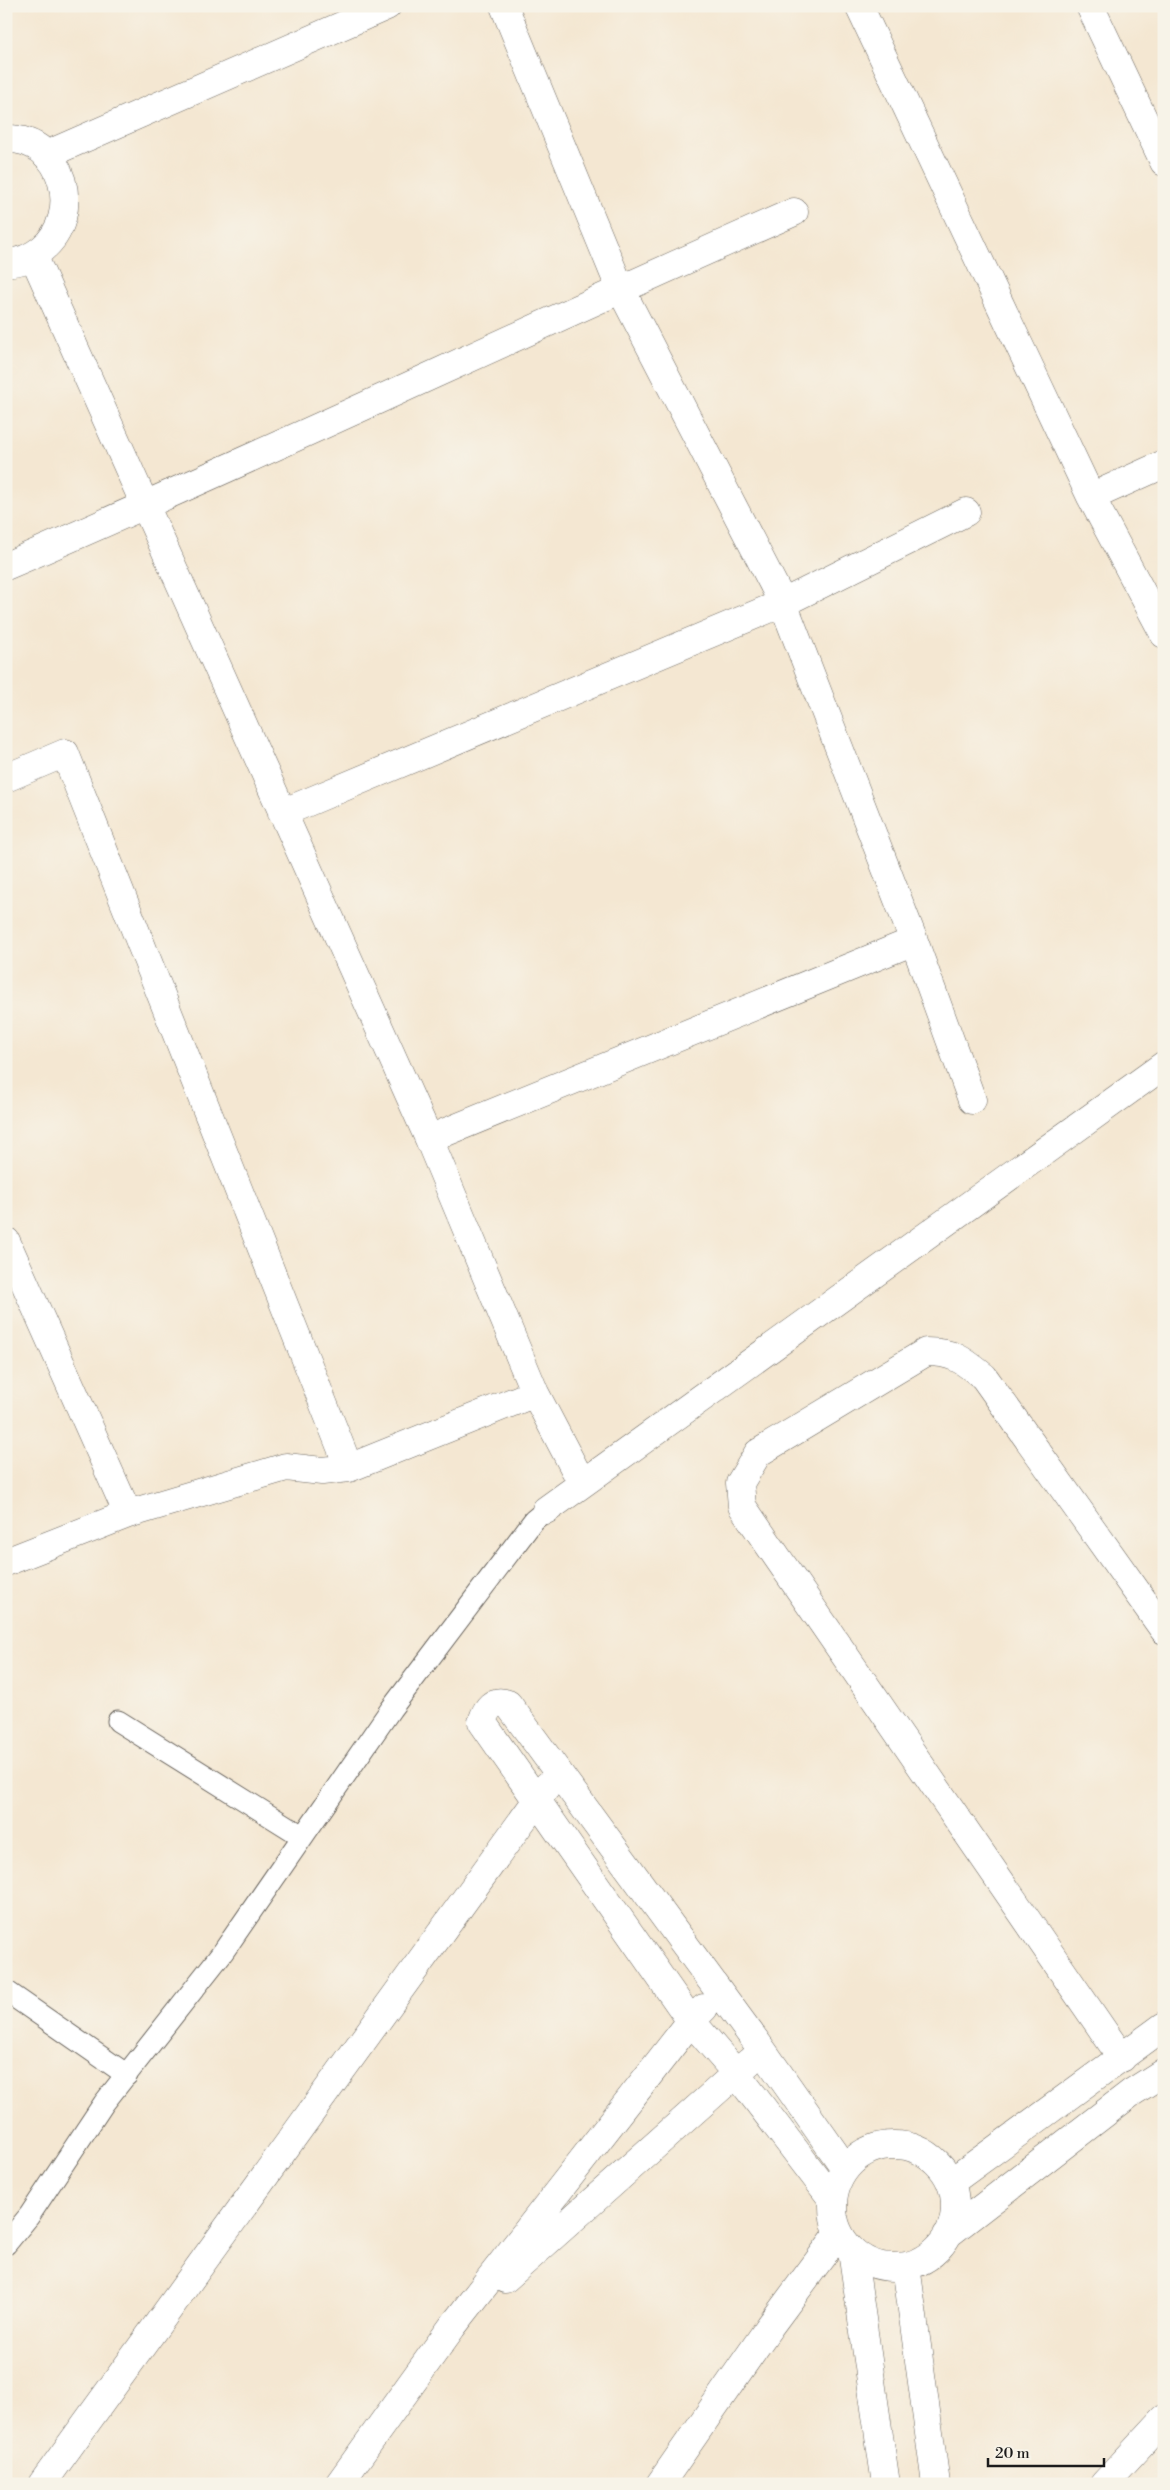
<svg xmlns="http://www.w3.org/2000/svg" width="1170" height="2490" font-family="'Libre Bodoni',serif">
<rect width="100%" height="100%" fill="#f7f3e8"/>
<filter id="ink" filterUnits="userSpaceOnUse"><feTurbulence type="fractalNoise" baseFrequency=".02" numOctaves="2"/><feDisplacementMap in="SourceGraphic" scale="10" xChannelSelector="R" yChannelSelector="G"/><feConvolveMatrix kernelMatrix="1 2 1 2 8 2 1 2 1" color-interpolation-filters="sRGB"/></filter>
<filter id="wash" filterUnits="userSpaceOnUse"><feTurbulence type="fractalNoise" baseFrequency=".0096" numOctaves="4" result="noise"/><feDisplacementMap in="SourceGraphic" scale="20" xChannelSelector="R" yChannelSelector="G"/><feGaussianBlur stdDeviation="1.12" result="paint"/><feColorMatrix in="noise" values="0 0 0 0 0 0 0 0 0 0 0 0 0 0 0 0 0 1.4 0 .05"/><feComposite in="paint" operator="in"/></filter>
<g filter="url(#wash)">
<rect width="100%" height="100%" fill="#f4e7d2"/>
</g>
<g filter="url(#ink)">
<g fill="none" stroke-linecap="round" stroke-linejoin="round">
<defs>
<path id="lane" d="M118,1721L302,1836
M6,1991L127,2075
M6,2244L29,2216L104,2103L223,1952L391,1709L534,1520L546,1510"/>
<path id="street" d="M504,6L620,288L783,603L914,941L972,1100
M859,6L1091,497L1164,634
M1090,6L1164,162
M6,139C64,137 84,215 42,249C32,257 19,263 6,262
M46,155L387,6
M33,255L429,1139L535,1393L582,1483
M1091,497L1164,464
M6,566C271,452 530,328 794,212
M6,778L65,753L349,1468
M282,813L783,603L966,512
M429,1139L914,941
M6,1241L128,1514
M546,1510L1164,1065
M6,1562L128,1514L286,1467L322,1471L349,1468L535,1393
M1122,2058L742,1506L740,1483L758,1453L926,1352C954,1352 963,1360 984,1377L1164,1630
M833 2206a61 61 0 1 1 122 0a61 61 0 1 1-122 0Z
M951,2182L1164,2026
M833,2200L736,2073L691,2021L482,1722C486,1709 493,1698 508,1704L763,2051L845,2168
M947,2235L1131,2093L1164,2072
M852,2250L886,2484
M906,2266L936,2484
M505,2279L749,2062
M42,2484L548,1785
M339,2484L452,2327L691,2021L704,2008
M660,2484L770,2326L839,2233
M1104,2484L1164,2419"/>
</defs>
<use href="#lane" stroke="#68635c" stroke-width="23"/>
<use href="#street" stroke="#68635c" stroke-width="29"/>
<use href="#lane" stroke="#fff" stroke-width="21"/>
<use href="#street" stroke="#fff" stroke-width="28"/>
</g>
</g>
<rect width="1170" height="2490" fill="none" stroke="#f7f3e8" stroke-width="25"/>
<path d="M988 2458v8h116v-8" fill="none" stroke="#1c1c1c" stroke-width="2.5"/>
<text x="995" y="2458" font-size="15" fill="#1c1c1c" stroke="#f7f3e8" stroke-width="4" paint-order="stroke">20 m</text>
</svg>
